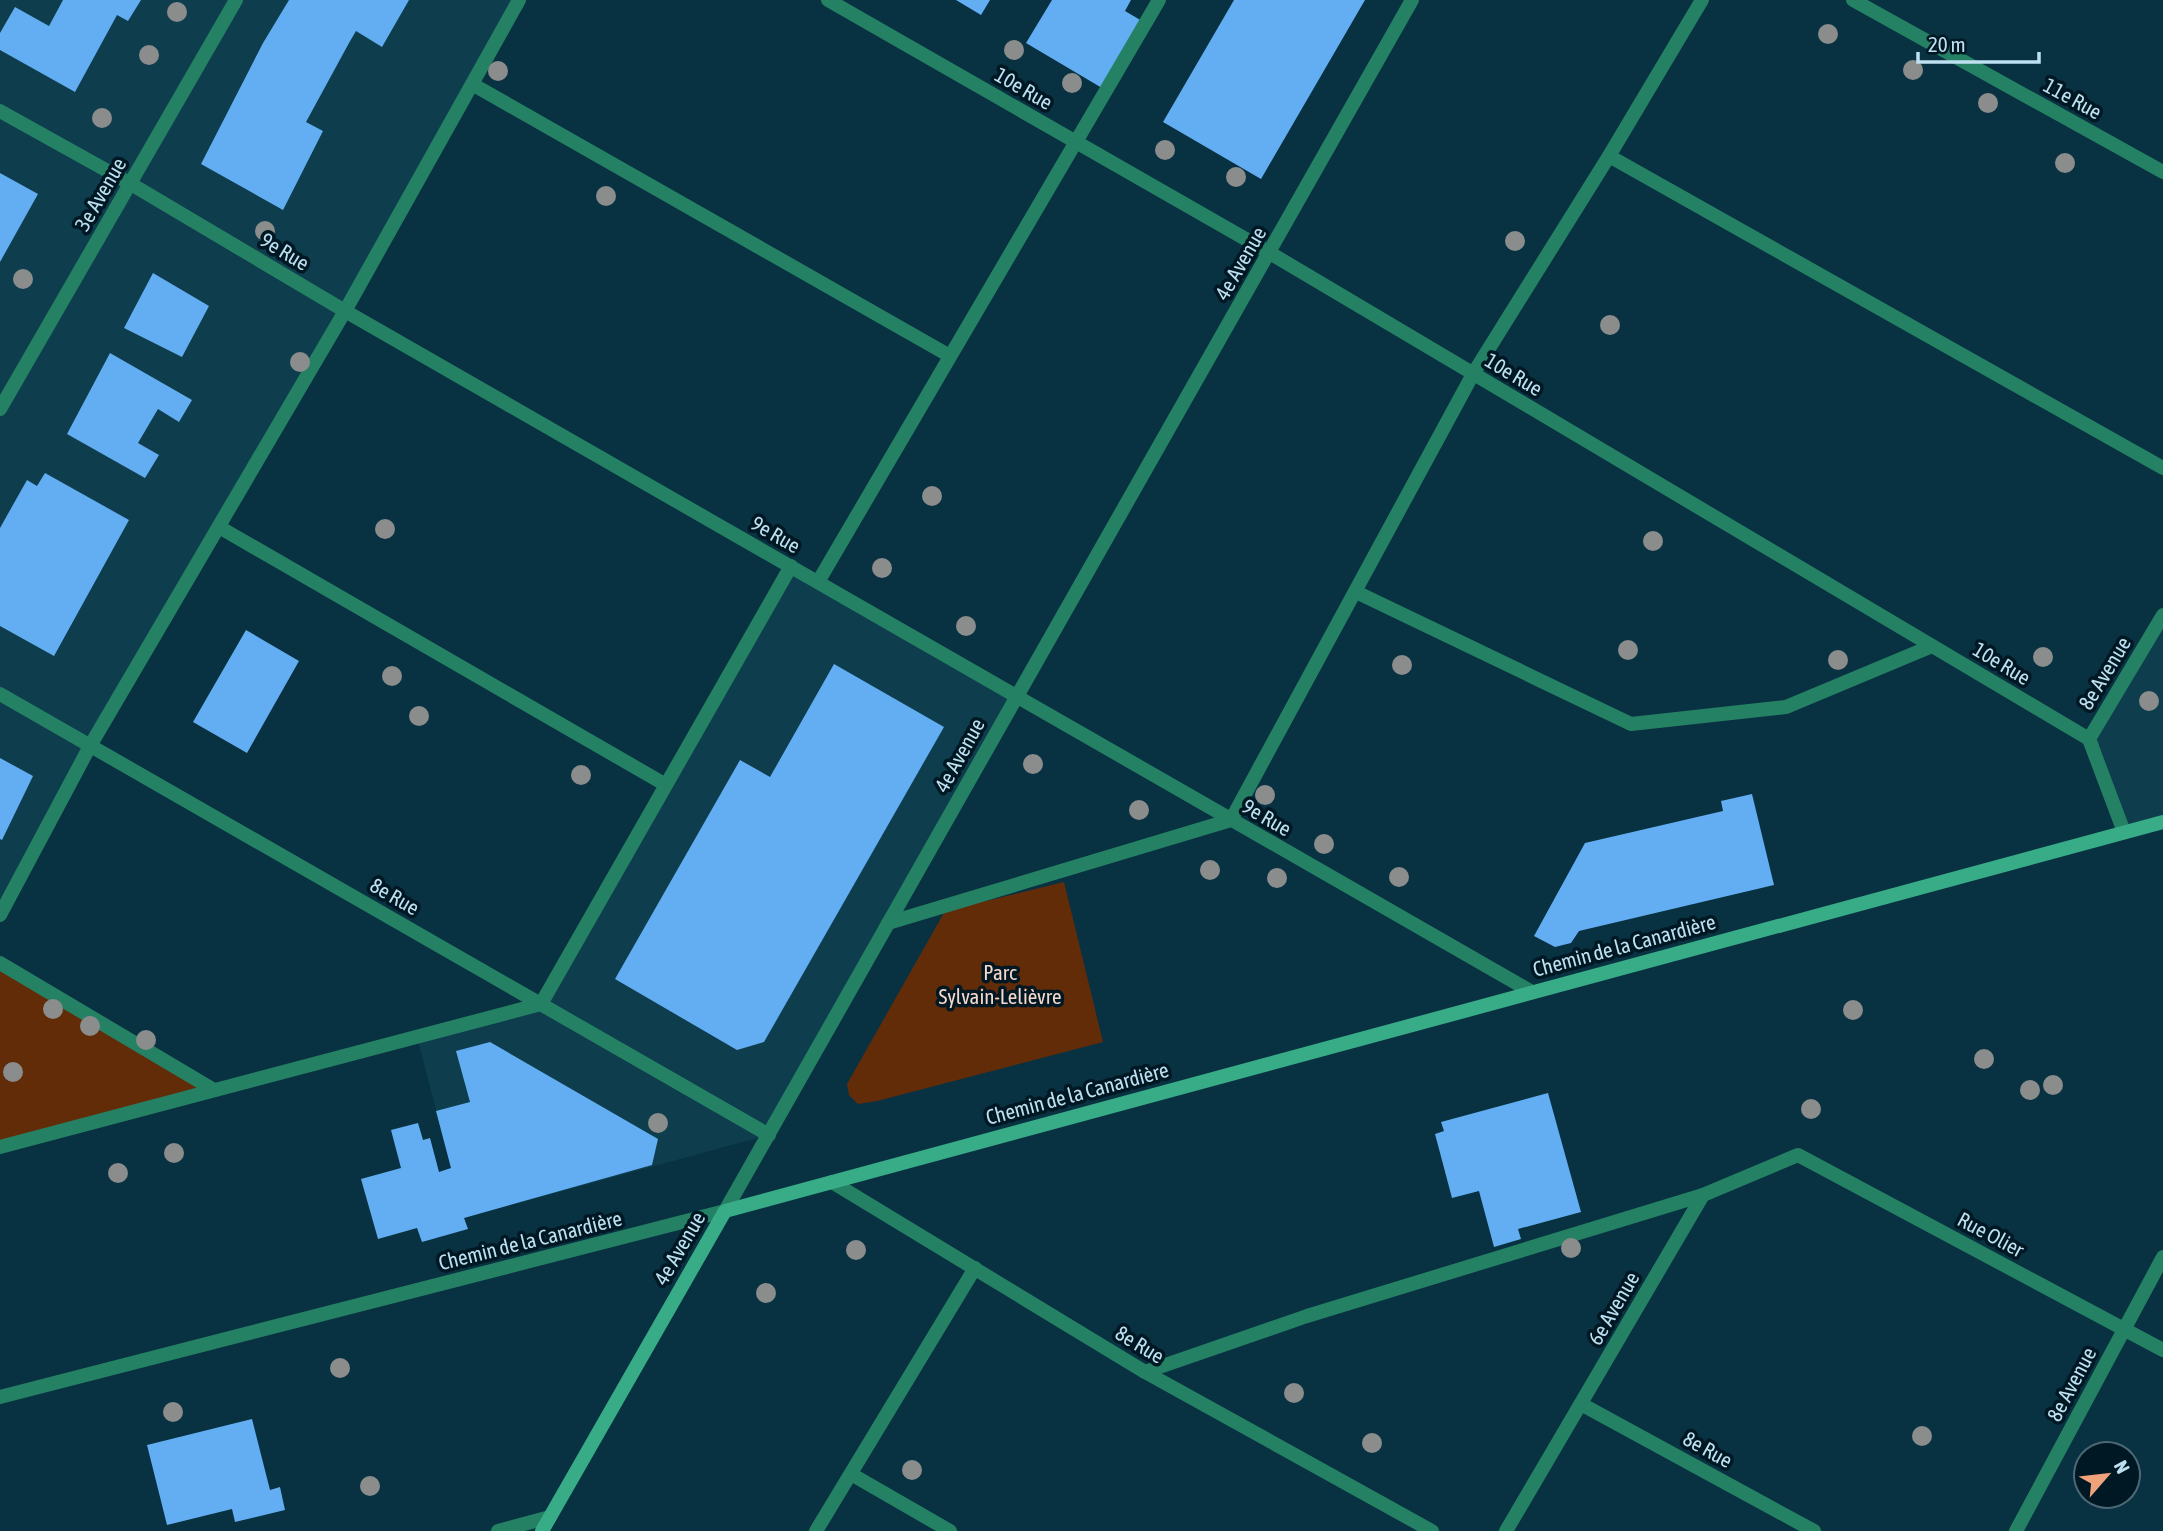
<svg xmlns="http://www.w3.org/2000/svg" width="2163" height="1531" font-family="'Asap Condensed',sans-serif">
<rect width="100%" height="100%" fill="#083141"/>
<path fill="#0e3d4e" d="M0,0H519L0,915Z
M791,566L1017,695L769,1135L464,1218L417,1037L541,1004Z
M2163,615V822L2124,832L2089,739Z"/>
<path fill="#632c09" d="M1064,882L1103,1042L877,1101L858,1104L849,1095L847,1084L945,911Z
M0,963L214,1090L0,1147Z"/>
<path fill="#63aef2" d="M63,0H141L128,21L117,15L75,92L0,50V33L15,7L49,26Z
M289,0H409L382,47L356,31L349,43L306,122L323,131L283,210L201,164L263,43Z
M956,0H990L981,15Z
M1052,0H1131L1125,11L1142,21L1102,88L1026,43Z
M1234,0H1365L1261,179L1163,122Z
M0,173L38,194L0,262Z
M153,273L209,306L182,357L124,328Z
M110,353L192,400L179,422L158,409L138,443L159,455L145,478L67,434Z
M45,473L129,520L54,656L0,626V528L27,480L37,486Z
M246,630L299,661L247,753L193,722Z
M834,664L944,727L764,1042L737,1050L615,979L740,760L770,777Z
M0,758L33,776L2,840L0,839Z
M1752,794L1774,885L1579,931L1571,943L1555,947L1534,936L1585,843L1723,811L1721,801Z
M490,1042L658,1139L652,1165L464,1218L468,1229L422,1242L417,1228L378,1239L361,1179L401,1168L391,1130L418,1123L423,1140L430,1138L439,1172L451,1168L436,1111L470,1102L456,1051Z
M1548,1093L1581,1212L1518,1229L1521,1239L1494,1247L1479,1191L1452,1198L1435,1134L1444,1131L1441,1122Z
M252,1419L270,1490L280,1487L285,1510L235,1522L232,1509L167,1525L147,1445Z"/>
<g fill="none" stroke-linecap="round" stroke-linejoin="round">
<path stroke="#258164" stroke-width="14" d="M472,84L950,356
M1609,156L2163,468
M219,527L666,785
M818,582L1159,0
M1356,592L1631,724L1786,707L1932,646
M0,915L90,746L345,311L519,0
M888,923L1231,820L1473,374L1609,156L1702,0
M0,963L214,1090
M0,1147L541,1004L791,566
M1145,1372L1307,1316L1703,1195
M851,1474L950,1531
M498,1531L550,1517
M816,1531L975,1268"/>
<path stroke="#258164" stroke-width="14" d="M828,0L1270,253L2089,739L2124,832
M1853,0L2163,172
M0,111L131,184L345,311L1532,992
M0,694L769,1135
M2092,746L2089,739L2163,615
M832,1182L1145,1372L1432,1531
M1581,1404L1814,1531
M1506,1531L1703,1195L1798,1155L2163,1350
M2016,1531L2163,1257"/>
<path stroke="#258164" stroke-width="14" d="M0,409L236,0
M0,1397L725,1211L1412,0"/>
<path stroke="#38ac87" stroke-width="14" d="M542,1531L725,1211L2163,822"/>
</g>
<g fill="#8b8d8d">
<circle cx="177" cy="12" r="10"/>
<circle cx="1828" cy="34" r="10"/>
<circle cx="1014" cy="50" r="10"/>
<circle cx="149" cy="55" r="10"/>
<circle cx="1913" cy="70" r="10"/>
<circle cx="498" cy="71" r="10"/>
<circle cx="1072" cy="83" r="10"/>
<circle cx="1988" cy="103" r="10"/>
<circle cx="102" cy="118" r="10"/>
<circle cx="1165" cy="150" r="10"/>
<circle cx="2065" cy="163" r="10"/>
<circle cx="1236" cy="177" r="10"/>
<circle cx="606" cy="196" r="10"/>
<circle cx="265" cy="231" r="10"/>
<circle cx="1515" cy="241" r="10"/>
<circle cx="23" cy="279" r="10"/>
<circle cx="1610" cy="325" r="10"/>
<circle cx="300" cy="362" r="10"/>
<circle cx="932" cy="496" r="10"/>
<circle cx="385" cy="529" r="10"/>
<circle cx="1653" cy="541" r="10"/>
<circle cx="882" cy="568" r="10"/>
<circle cx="966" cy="626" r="10"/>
<circle cx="1628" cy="650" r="10"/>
<circle cx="2043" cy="657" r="10"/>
<circle cx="1838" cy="660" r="10"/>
<circle cx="1402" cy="665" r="10"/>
<circle cx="392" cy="676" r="10"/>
<circle cx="2149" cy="701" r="10"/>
<circle cx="419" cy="716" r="10"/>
<circle cx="1033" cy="764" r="10"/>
<circle cx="581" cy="775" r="10"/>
<circle cx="1265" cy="795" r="10"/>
<circle cx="1139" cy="810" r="10"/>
<circle cx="1324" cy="844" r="10"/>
<circle cx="1210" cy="870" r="10"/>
<circle cx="1399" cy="877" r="10"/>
<circle cx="1277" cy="878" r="10"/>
<circle cx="53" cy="1009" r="10"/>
<circle cx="1853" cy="1010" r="10"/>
<circle cx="90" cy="1026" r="10"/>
<circle cx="146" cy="1040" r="10"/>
<circle cx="1984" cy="1059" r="10"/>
<circle cx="13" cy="1072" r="10"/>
<circle cx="2053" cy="1085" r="10"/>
<circle cx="2030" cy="1090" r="10"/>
<circle cx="1811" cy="1109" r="10"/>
<circle cx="658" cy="1123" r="10"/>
<circle cx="174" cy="1153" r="10"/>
<circle cx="118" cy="1173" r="10"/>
<circle cx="1571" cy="1248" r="10"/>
<circle cx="856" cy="1250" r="10"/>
<circle cx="766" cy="1293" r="10"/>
<circle cx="340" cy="1368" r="10"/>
<circle cx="1294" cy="1393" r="10"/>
<circle cx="173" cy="1412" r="10"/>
<circle cx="1922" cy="1436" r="10"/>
<circle cx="1372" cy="1443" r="10"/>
<circle cx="912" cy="1470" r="10"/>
<circle cx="370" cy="1486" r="10"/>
</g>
<g text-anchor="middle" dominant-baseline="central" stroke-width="7" stroke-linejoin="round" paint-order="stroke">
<g font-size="21" fill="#bee1f1" stroke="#001824">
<text transform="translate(1024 88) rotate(30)">10e Rue</text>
<text transform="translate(2073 98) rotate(29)">11e Rue</text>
<text transform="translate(100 194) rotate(-60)">3e Avenue</text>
<text transform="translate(285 251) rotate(31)">9e Rue</text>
<text transform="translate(1240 263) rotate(-60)">4e Avenue</text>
<text transform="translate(1514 374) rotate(31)">10e Rue</text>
<text transform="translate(776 534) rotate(30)">9e Rue</text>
<text transform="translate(2002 663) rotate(31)">10e Rue</text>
<text transform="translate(2104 673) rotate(-59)">8e Avenue</text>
<text transform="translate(959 755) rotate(-61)">4e Avenue</text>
<text transform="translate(1267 817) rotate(30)">9e Rue</text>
<text transform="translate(395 896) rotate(30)">8e Rue</text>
<text transform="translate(1624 945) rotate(-15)">Chemin de la Canardière</text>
<text transform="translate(1077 1093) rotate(-15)">Chemin de la Canardière</text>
<text transform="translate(1991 1234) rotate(28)">Rue Olier</text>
<text transform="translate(530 1240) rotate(-14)">Chemin de la Canardière</text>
<text transform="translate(679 1248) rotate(-60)">4e Avenue</text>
<text transform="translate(1613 1308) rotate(-60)">6e Avenue</text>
<text transform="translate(1140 1344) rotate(31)">8e Rue</text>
<text transform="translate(2071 1384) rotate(-62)">8e Avenue</text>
<text transform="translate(1708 1449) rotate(29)">8e Rue</text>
</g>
<g font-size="21" fill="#f6d9cb" stroke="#001824">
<text x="1000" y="972">Parc<tspan x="1000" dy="24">Sylvain-Lelièvre</tspan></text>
</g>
</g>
<g transform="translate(2107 1475) rotate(62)"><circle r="33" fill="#001824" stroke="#4c6876" stroke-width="2"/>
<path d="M0-5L12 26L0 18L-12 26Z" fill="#f0a27a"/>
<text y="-10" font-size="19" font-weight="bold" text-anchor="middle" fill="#bee1f1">N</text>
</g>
<path d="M1918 52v10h121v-10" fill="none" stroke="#bee1f1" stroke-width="3.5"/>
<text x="1928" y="52" font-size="21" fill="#bee1f1" stroke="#001824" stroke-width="5" paint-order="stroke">20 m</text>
</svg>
